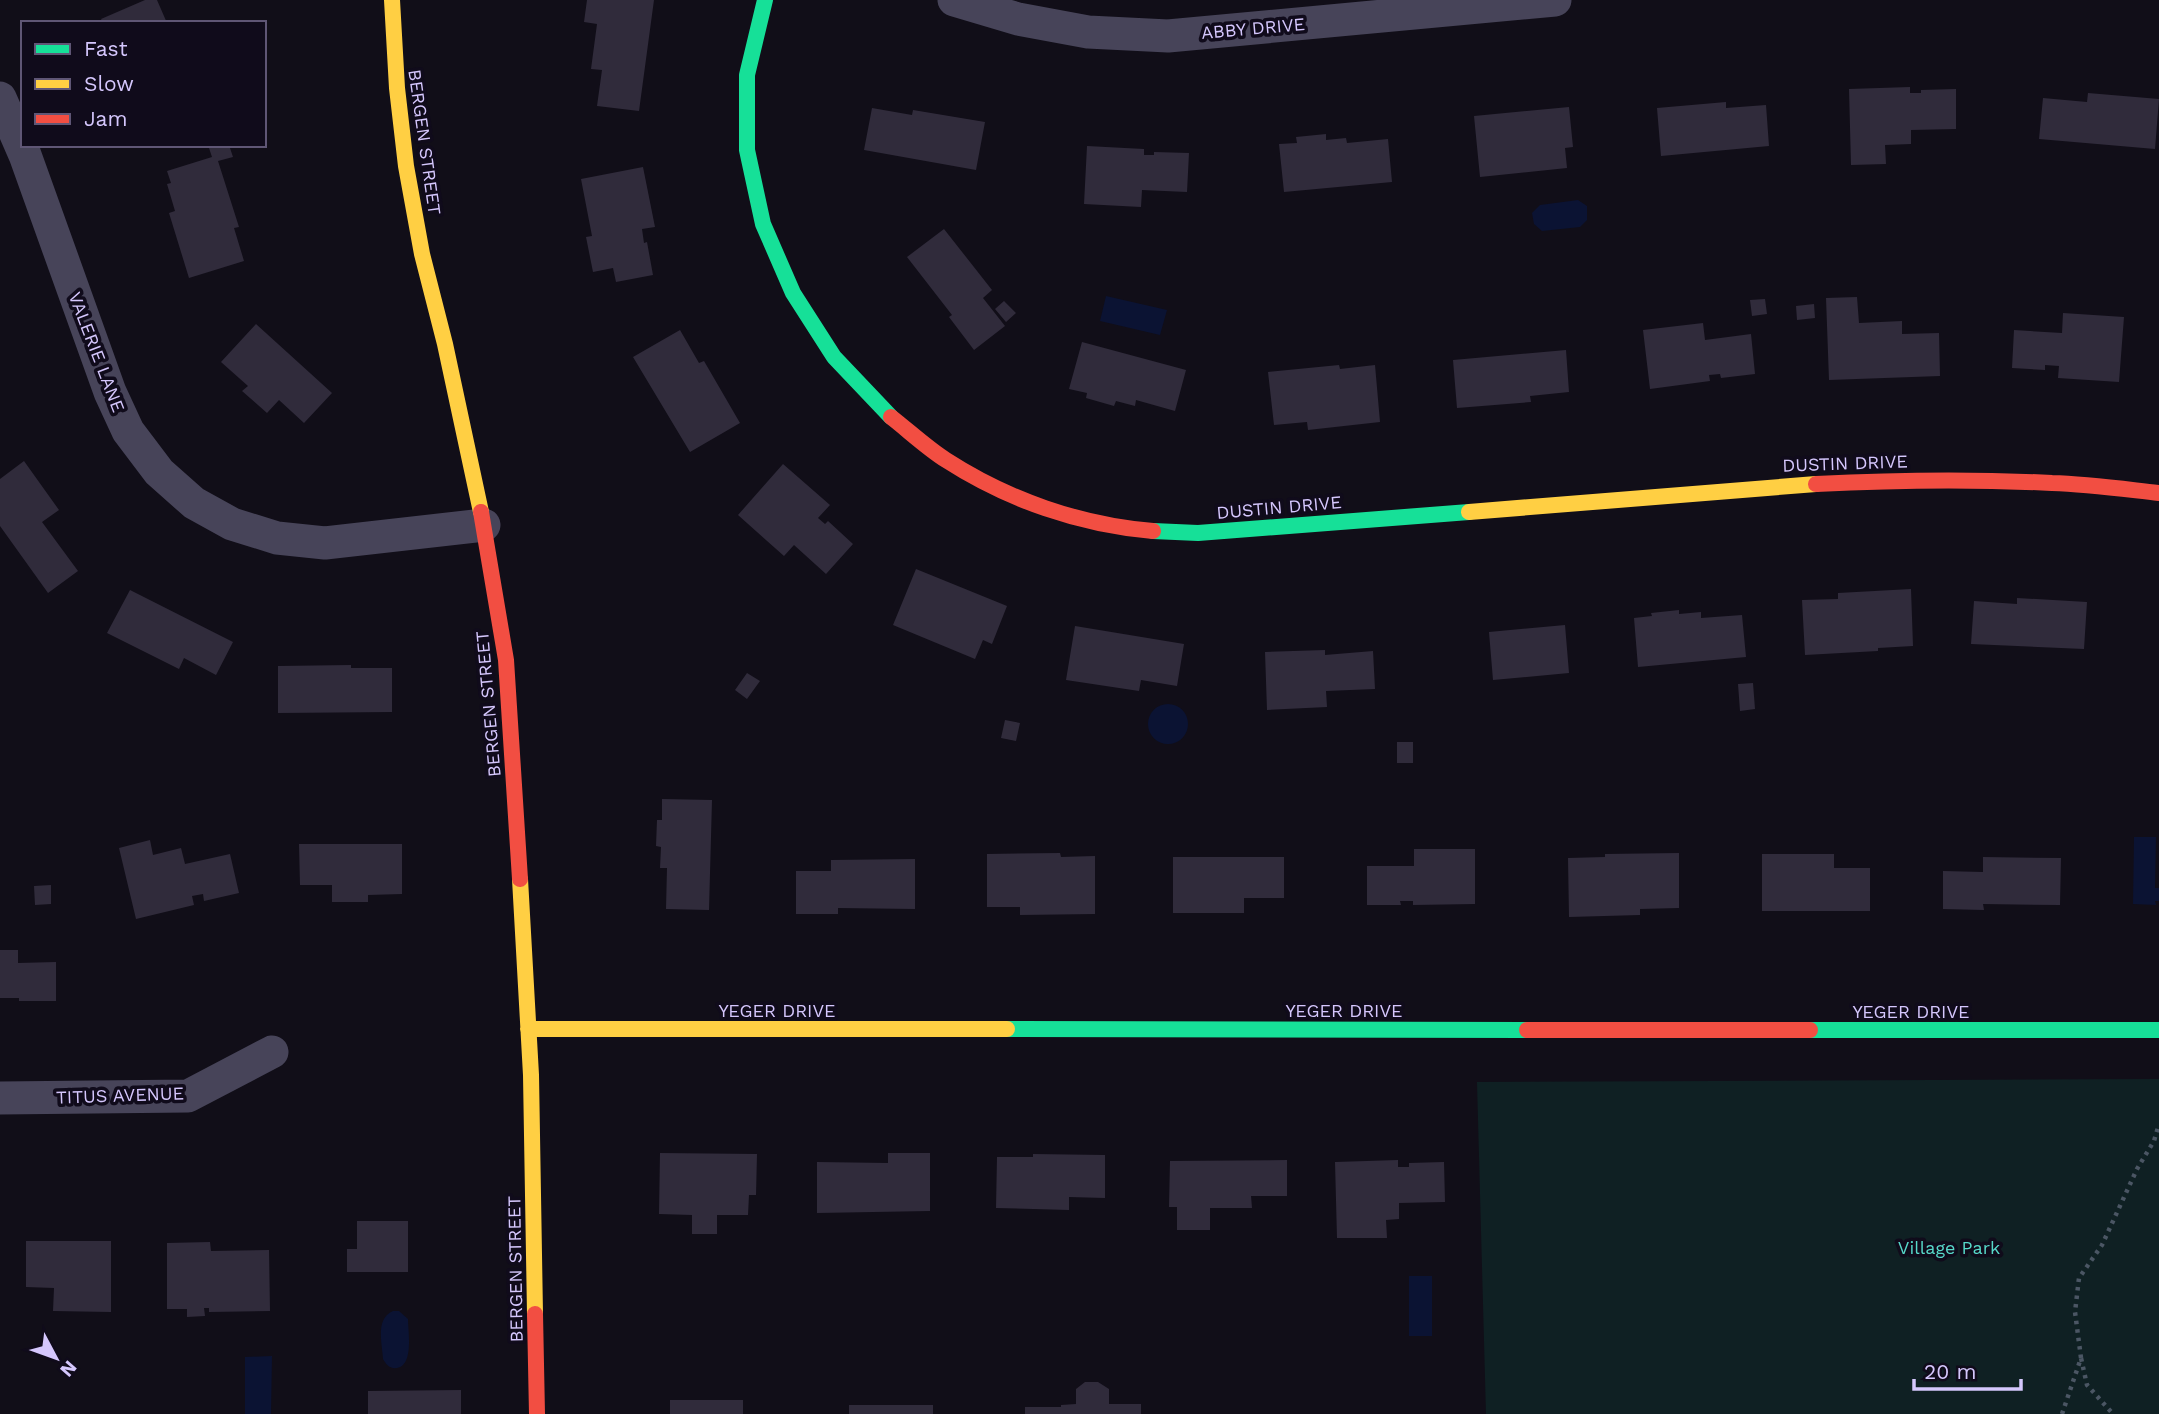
<svg xmlns="http://www.w3.org/2000/svg" width="2159" height="1414" font-family="'Work Sans',sans-serif">
<rect width="100%" height="100%" fill="#110e18"/>
<path fill="#0f2023" d="M2159,1079V1414H1486L1477,1082Z"/>
<path fill="#0b1333" d="M1578,200L1587,206V220L1580,227L1542,231L1534,224L1532,213L1540,205Z
M1106,296L1167,310L1160,335L1100,321Z
M1148 724a20 20 0 1 1 40 0a20 20 0 1 1-40 0Z
M2134,837H2156L2155,888H2159V901H2155L2156,905L2133,904Z
M1409,1276H1432V1336H1409Z
M393,1311H399L408,1319C408,1331 414,1365 397,1368C389,1369 386,1364 383,1359C382,1342 375,1319 393,1311Z
M272,1356L271,1414H245V1357Z"/>
<path fill="#302b3b" d="M145,0H157L167,23H103L101,19Z
M587,0H654L639,111L597,106L602,70L591,69L597,24L584,22Z
M1910,87V93H1921V90L1956,89V129L1911,130V144L1885,145L1886,164L1851,165L1849,89Z
M2088,93L2159,99L2155,149L2039,139L2043,98L2087,102Z
M1726,102V108L1766,105L1769,146L1661,156L1657,108Z
M1569,107L1573,147L1565,148L1567,168L1480,177L1474,116Z
M872,108L912,115L913,110L985,122L976,170L864,150Z
M1326,134V140L1346,138L1347,143L1388,139L1392,182L1284,192L1279,144L1297,143L1296,137Z
M218,145H229L233,157L218,161L239,227L234,228L244,261L189,278L169,213L175,211L167,184L171,183L167,171L212,157L209,148Z
M1087,146L1144,149V155H1154V152L1189,153L1187,192L1142,190L1141,207L1084,204Z
M643,167L655,227L642,229L644,243L647,242L653,275L616,282L613,268L593,272L586,237L592,236L581,179Z
M944,229L992,290L983,298L1005,326L974,350L949,317L952,315L907,257Z
M1857,297L1859,323L1902,321V334L1939,333L1940,376L1829,380L1826,298Z
M1765,299L1767,314L1752,316L1750,300Z
M1004,301L1016,313L1006,322L995,309Z
M1814,304L1815,318L1797,320L1796,306Z
M2063,313L2124,317L2119,382L2058,378L2059,366L2045,365V370L2012,368L2014,330L2062,333Z
M1703,323L1705,340L1751,334L1755,374L1721,378L1720,374L1709,375L1710,381L1650,389L1643,330Z
M256,324L332,393L304,423L279,400L267,413L242,391L248,386L221,362Z
M680,330L699,363L704,361L740,423L690,452L633,357Z
M1082,342L1186,370L1175,411L1136,400L1135,406L1116,401L1114,406L1086,398L1087,393L1069,389Z
M1566,350L1569,392L1530,396L1531,402L1457,408L1453,360Z
M1339,365L1340,369L1375,365L1380,422L1308,430L1307,422L1274,425L1268,372Z
M24,461L59,510L42,522L78,571L48,593L0,526V479Z
M783,464L830,505L818,518L825,524L828,521L853,544L826,574L794,545L784,556L738,515Z
M916,569L1007,606L992,644L983,640L975,659L893,625Z
M1911,589L1913,646L1878,648V651L1805,655L1802,600L1838,599V593Z
M130,590L233,642L216,675L184,658L179,669L107,633Z
M2017,598L2087,602L2084,649L1971,644L1974,601L2017,604Z
M1679,610V614L1701,612V618L1742,615L1746,657L1638,667L1634,618L1652,616L1651,613Z
M1565,625L1569,673L1493,680L1489,632Z
M1075,626L1184,644L1177,686L1141,680L1139,691L1066,680Z
M1325,650V655L1373,651L1375,689L1326,691L1327,707L1267,710L1265,652Z
M351,665V668H392V712L278,713V666Z
M747,673L760,681L747,699L735,690Z
M1753,683L1755,709L1740,711L1738,684Z
M1005,720L1020,723L1016,741L1001,738Z
M1397,742H1413V763H1397Z
M662,799L712,800L709,910L666,909L667,868H660L661,847L656,846L657,820H662Z
M150,840L153,855L181,848L185,864L230,854L239,893L204,901L203,894L192,896L194,905L136,919L119,848Z
M299,844H402V894L368,895V902H332V885H300Z
M1414,849H1475V904L1413,905V901H1400L1401,905H1367V866H1414Z
M1060,853L1061,857L1095,856V914L1020,915V907H987V854Z
M1679,853V908L1640,909V915L1569,917L1568,858L1605,857V854Z
M1762,854H1834V868H1870V911H1762Z
M1173,857H1284V898H1244V913H1173Z
M1983,857L2061,858L2060,905L1983,904L1984,910L1943,909V871L1983,872Z
M915,859V909L838,908V914H796V871H831V860Z
M51,885V904L35,905L34,886Z
M0,950H18V963L56,962V1001H19V998H0Z
M660,1153L757,1154L756,1195H749L748,1215H717V1234H692V1215L659,1214Z
M888,1153H930V1211L817,1213V1162L888,1163Z
M1033,1154L1105,1155V1198L1069,1197V1210L996,1208L997,1157H1033Z
M1287,1160V1196H1251L1252,1208H1210V1230H1177V1207H1169L1170,1161Z
M1398,1160V1167H1409V1163L1444,1162L1445,1202L1399,1203V1219L1386,1220L1387,1238H1337L1335,1162Z
M357,1221H408V1272H347V1249H357Z
M26,1241H111V1312L53,1311L54,1288L26,1287Z
M210,1242L211,1251L269,1250L270,1311L209,1312V1308H204L205,1316L187,1317V1309H167V1243Z
M1085,1382H1098L1109,1389V1404H1141V1414H1025V1407H1061V1405L1076,1404V1389Z
M461,1390V1414H368V1391Z
M670,1400H743V1414H670Z
M849,1405H933V1414H849Z"/>
<g fill="none" stroke-linecap="round" stroke-linejoin="round">
<path stroke="#4b5664" stroke-width="4.5" stroke-dasharray="3.5 5" stroke-linecap="butt" d="M2081,1358L2075,1312L2079,1278L2102,1245L2137,1169L2154,1141L2159,1124
M2062,1414L2081,1358L2087,1385L2113,1414"/>
<path stroke="#474459" stroke-width="33" d="M954,0L1018,19L1088,32L1168,36L1555,0
M0,98L25,155L110,392L128,431L159,472L194,503L232,524L277,538L325,543L484,525
M0,1098L188,1096L272,1052"/>
<path stroke="#16e098" stroke-width="16" d="M765,0L747,75V150L763,224L793,293L834,357L891,417
M1153,531L1198,533L1469,512
M1007,1029L1527,1030
M1810,1030H2159"/>
<path stroke="#ffcf43" stroke-width="16" d="M392,0L397,88L406,166L422,254L445,344L481,512
M1469,512L1816,484
M520,879L531,1075L535,1314
M528,1029H1007"/>
<path stroke="#f24e42" stroke-width="16" d="M891,417C909,431 927,448 946,460C1008,500 1080,525 1153,531
M1816,484C1895,480 1973,479 2052,483C2088,484 2123,489 2159,493
M481,512L506,660L520,879
M1527,1030H1810
M535,1314L537,1414"/>
</g>
<g text-anchor="middle" dominant-baseline="central" stroke-width="7" stroke-linejoin="round" paint-order="stroke">
<g font-size="18" fill="#d5c7fd" stroke="#100b1b">
<text transform="translate(1253 28) rotate(-5)">ABBY DRIVE</text>
<text transform="translate(425 142) rotate(82)">BERGEN STREET</text>
<text transform="translate(97 352) rotate(69)">VALERIE LANE</text>
<text transform="translate(1845 463) rotate(-2)">DUSTIN DRIVE</text>
<text transform="translate(1279 507) rotate(-5)">DUSTIN DRIVE</text>
<text transform="translate(488 704) rotate(-95)">BERGEN STREET</text>
<text x="777" y="1010">YEGER DRIVE</text>
<text x="1344" y="1010">YEGER DRIVE</text>
<text x="1911" y="1011">YEGER DRIVE</text>
<text transform="translate(120 1095) rotate(-2)">TITUS AVENUE</text>
<text transform="translate(515 1269) rotate(-91)">BERGEN STREET</text>
</g>
<g font-size="18" fill="#57d9ca" stroke="#100b1b">
<text x="1949" y="1247">Village Park</text>
</g>
</g>
<rect x="21" y="21" width="245" height="126" fill="#100b1b" stroke="#5f5675" stroke-width="2"/>
<rect x="35" y="44" width="35" height="10" fill="#16e098" stroke="#5f5675" stroke-width="2"/>
<text x="84" y="56" font-size="21" fill="#d5c7fd">Fast</text>
<rect x="35" y="79" width="35" height="10" fill="#ffcf43" stroke="#5f5675" stroke-width="2"/>
<text x="84" y="91" font-size="21" fill="#d5c7fd">Slow</text>
<rect x="35" y="114" width="35" height="10" fill="#f24e42" stroke="#5f5675" stroke-width="2"/>
<text x="84" y="126" font-size="21" fill="#d5c7fd">Jam</text>
<g transform="translate(56 1358) rotate(131)" stroke="#100b1b" stroke-width="5" paint-order="stroke">
<path d="M0-5L12 26L0 18L-12 26Z" fill="#d5c7fd"/>
<text y="-10" font-size="19" font-weight="bold" text-anchor="middle" fill="#d5c7fd">N</text>
</g>
<path d="M1914 1379v10h107v-10" fill="none" stroke="#d5c7fd" stroke-width="3.5"/>
<text x="1924" y="1379" font-size="21" fill="#d5c7fd" stroke="#100b1b" stroke-width="5" paint-order="stroke">20 m</text>
</svg>
